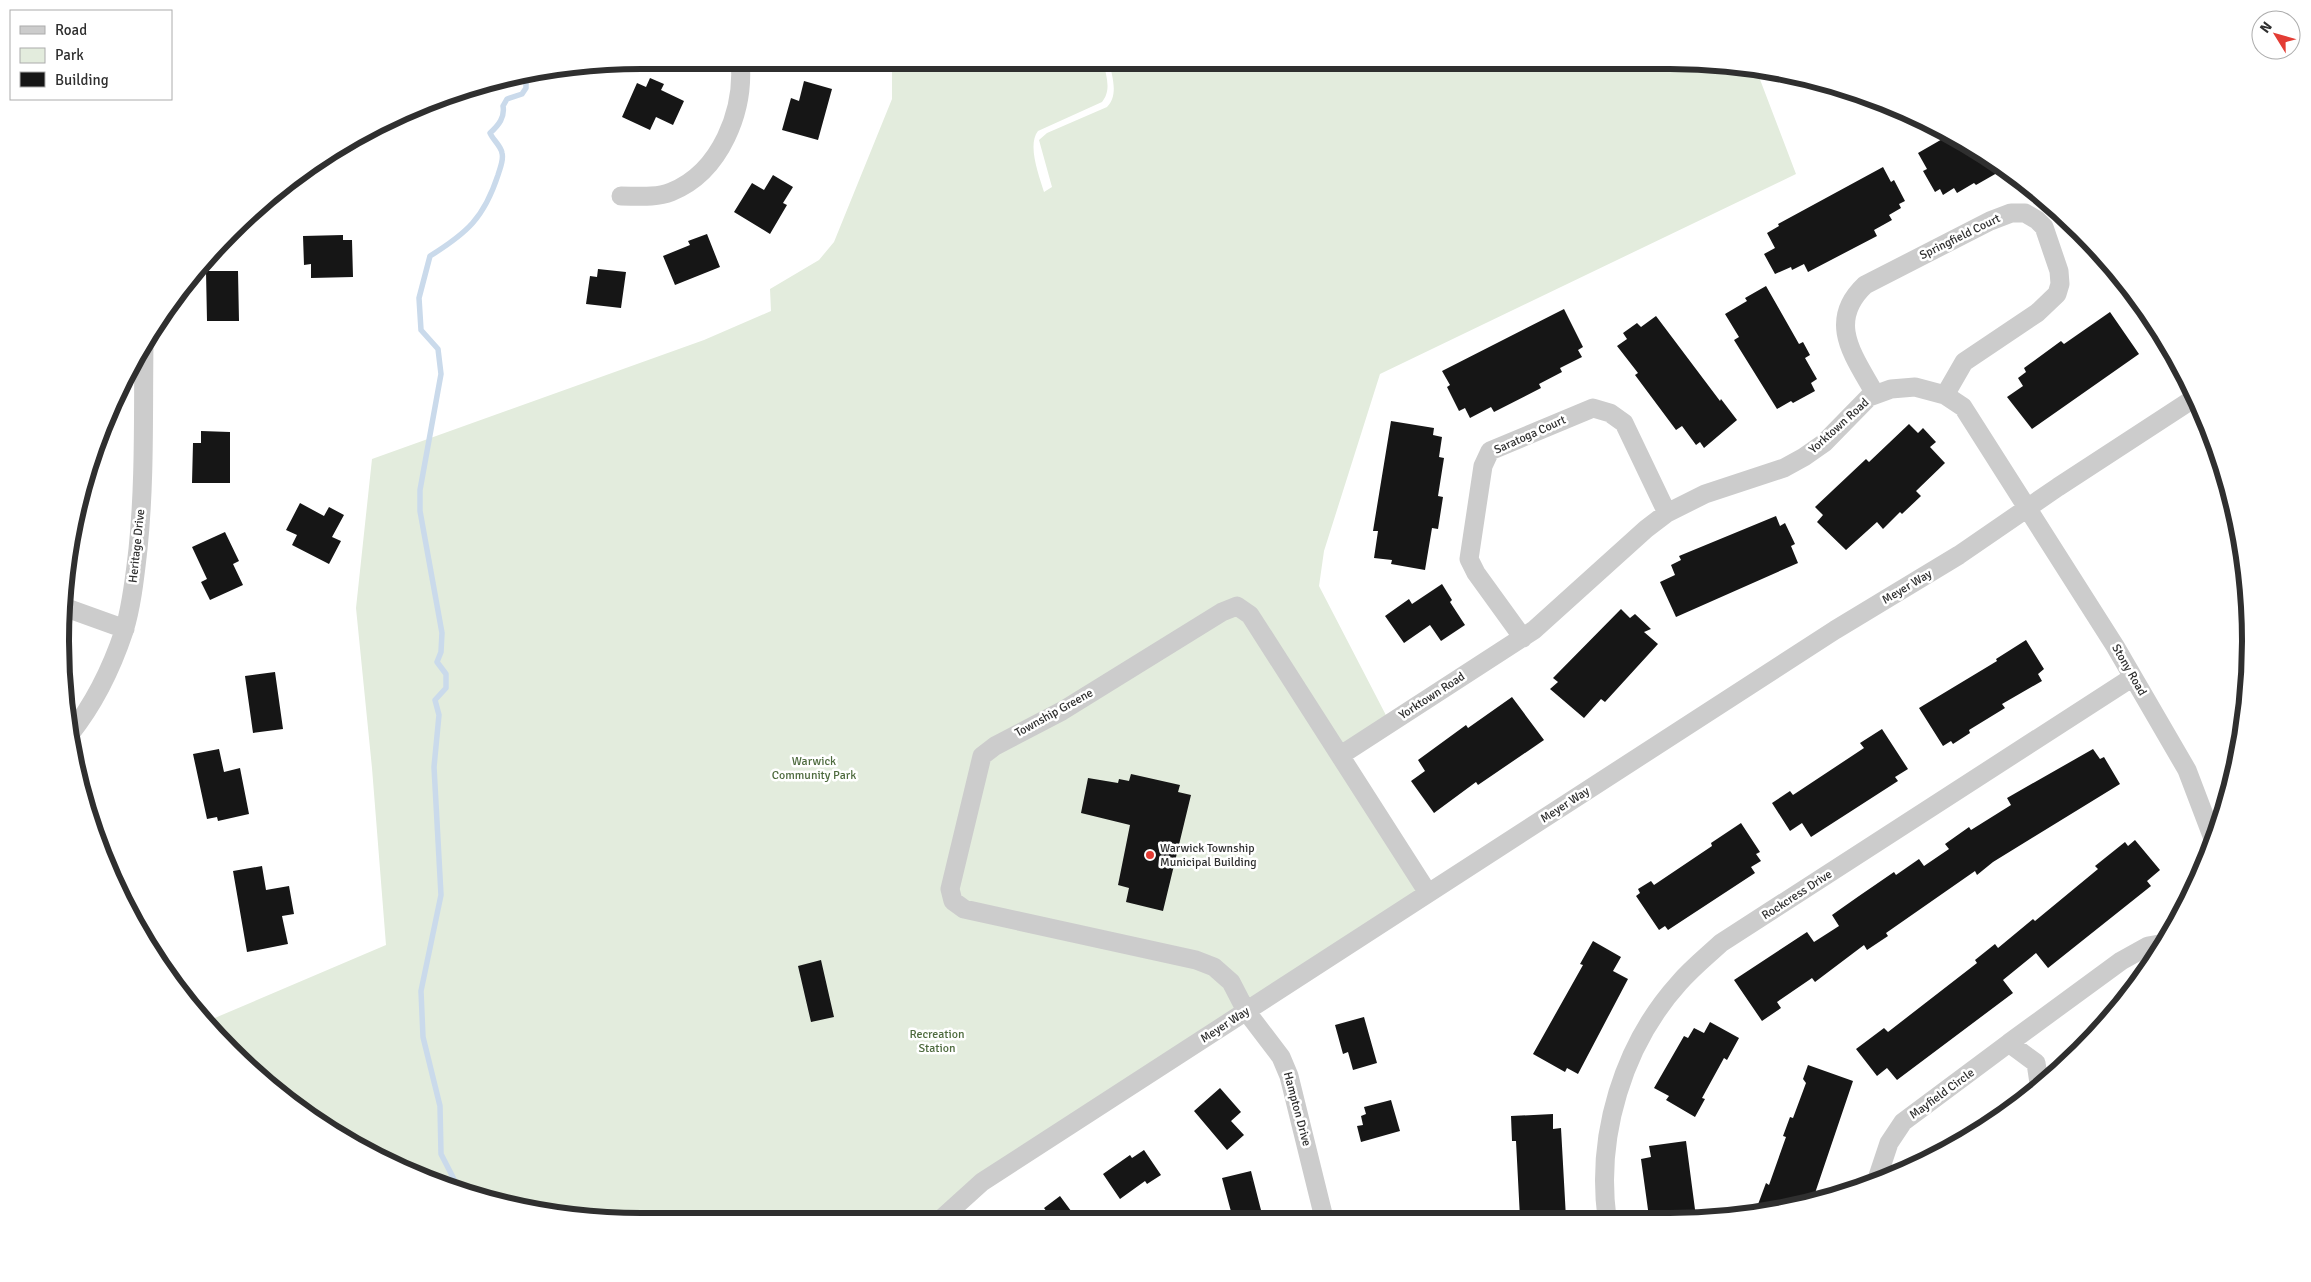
<svg xmlns="http://www.w3.org/2000/svg" width="2311" height="1282" font-family="Signika,sans-serif">
<rect width="100%" height="100%" fill="#fff"/>
<path fill="#e3ecdd" d="M892,60L1103,61C1106,75 1112,90 1102,102L1038,131C1027,145 1039,175 1044,192L1052,187L1039,140L1047,133L1107,107C1119,95 1112,76 1109,61H1708L1756,69L1796,174L1380,374L1324,551L1319,586L1390,723L1342,754L1428,893L941,1220L603,1221L490,1202L351,1144L287,1102L203,1023L386,945L372,768L356,608L372,459L704,340L771,311L770,289L819,260L834,242L892,99Z"/>
<g fill="none" stroke-linecap="round" stroke-linejoin="round">
<path stroke="#cadaeb" stroke-width="5.5" d="M1197,69L1210,61
M459,1189L441,1154L440,1106L423,1037L421,991L441,895L434,767L439,715L435,700L446,688V674L437,662L441,652L442,633L420,511V490L441,374L438,349L421,330L419,298L430,256C467,233 484,218 498,175C500,168 504,160 502,153C501,146 493,140 490,133C499,125 505,117 503,106L507,99L522,94L526,88V72"/>
</g>
<path fill="#161616" d="M650,78L664,84L661,90L684,101L673,125L656,117L650,130L622,117L637,83L646,87Z
M804,81L832,89L818,140L782,130L791,98L799,101Z
M1951,134L1960,138L2004,169L1976,185L1974,183L1957,193L1954,188L1943,195L1940,189L1935,192L1923,171L1927,169L1918,153Z
M1883,167L1891,182L1894,180L1905,201L1899,204L1901,208L1889,215L1892,220L1874,230L1877,236L1808,272L1804,264L1792,270L1791,267L1775,274L1764,254L1775,248L1767,233L1779,226L1778,224Z
M773,175L793,187L783,203L787,205L770,234L734,212L752,183L764,190Z
M707,234L720,267L675,285L663,256L690,245L688,241Z
M343,235V240H352L353,277L311,278V264L304,265L303,236Z
M598,269L626,272L621,308L586,304L590,276L597,277Z
M206,271H238L239,321H207Z
M1766,286L1799,344L1803,342L1810,355L1805,358L1817,379L1811,383L1815,391L1793,403L1791,401L1777,409L1734,340L1739,337L1725,314L1747,301L1745,298Z
M1564,309L1583,347L1578,350L1582,357L1560,368L1562,372L1539,384L1541,388L1494,412L1491,407L1470,418L1465,408L1459,411L1447,387L1450,385L1442,371Z
M2110,312L2139,354L2032,429L2007,397L2023,386L2018,378L2026,372L2024,368L2061,341L2064,344Z
M1656,316L1720,401L1721,399L1737,420L1704,448L1700,442L1696,445L1682,426L1676,430L1635,375L1638,373L1617,346L1627,339L1623,333L1637,323L1641,327Z
M1391,421L1434,428L1433,435L1442,437L1439,457L1444,458L1438,496L1443,497L1438,529L1432,528L1425,570L1391,564L1392,560L1374,558L1378,531H1373Z
M1909,424L1918,433L1923,428L1936,442L1930,447L1945,463L1916,491L1921,496L1902,514L1900,512L1883,529L1877,522L1846,550L1817,522L1823,515L1815,507L1866,459L1869,462Z
M201,431L230,432V483H192L193,443H201Z
M300,503L324,516L329,507L344,515L332,537L341,541L329,564L292,545L297,535L286,530Z
M1776,516L1780,526L1785,523L1795,544L1791,546L1798,563L1676,617L1660,582L1675,575L1671,565L1681,560L1679,556Z
M225,532L239,561L233,564L243,585L210,600L201,582L207,579L192,547Z
M1442,584L1452,600L1450,602L1465,625L1441,641L1430,625L1404,643L1385,616L1409,599L1412,604Z
M1621,609L1630,618L1635,614L1651,629L1644,632L1658,644L1605,702L1601,699L1584,718L1550,689L1558,682L1553,678Z
M2026,640L2044,669L2038,674L2042,681L2002,704L2005,708L1969,730L1970,733L1953,744L1951,741L1943,746L1919,708L1997,661L1996,659Z
M275,672L283,729L253,733L245,676Z
M1512,697L1544,740L1478,785L1476,782L1434,813L1411,781L1425,771L1418,760L1466,725L1468,728Z
M1882,729L1908,769L1895,777L1898,781L1811,837L1802,823L1790,831L1772,803L1790,791L1793,795L1864,748L1860,743Z
M219,749L224,772L240,768L249,814L218,821L217,817L207,819L193,754Z
M2093,749L2100,759L2104,757L2120,784L1993,862L1977,875L1975,871L1886,933L1888,936L1867,950L1864,945L1815,982L1812,978L1777,1002L1781,1008L1762,1021L1734,980L1807,932L1814,942L1839,926L1832,915L1859,896L1894,872L1896,875L1919,859L1924,866L1949,849L1945,844L1969,827L1971,830L2011,805L2007,798Z
M1131,774L1180,785L1178,792L1191,795L1163,911L1126,902L1129,888L1118,885L1130,825L1081,813L1088,778L1118,783L1119,779L1129,781Z
M1741,823L1760,852L1756,854L1761,861L1751,867L1755,873L1668,930L1665,926L1659,930L1636,896L1640,893L1638,889L1651,881L1654,885L1712,846L1711,843Z
M2135,840L2160,870L2147,881L2151,886L2048,968L2036,953L2003,980L2013,993L1897,1080L1887,1068L1877,1076L1856,1049L1884,1028L1888,1032L1977,963L1975,960L1995,944L1998,948L2033,919L2035,921L2098,869L2095,866L2125,842L2128,846Z
M262,866L266,890L289,886L294,914L282,916L288,944L247,952L233,871Z
M1593,941L1621,957L1613,971L1628,979L1578,1074L1567,1068L1565,1072L1533,1054L1583,965L1580,964Z
M821,960L834,1017L811,1022L798,966Z
M1364,1017L1377,1063L1353,1070L1348,1052L1343,1054L1335,1025Z
M1710,1022L1739,1038L1727,1060L1724,1058L1702,1098L1705,1099L1695,1117L1666,1100L1669,1096L1654,1088L1684,1036L1688,1038L1694,1028L1704,1033Z
M1808,1065L1853,1081L1813,1199L1768,1211L1757,1207L1766,1183L1769,1185L1786,1137L1783,1136L1790,1117L1793,1118L1806,1083L1803,1079Z
M1220,1088L1241,1112L1231,1121L1244,1135L1227,1150L1194,1111Z
M1391,1100L1400,1131L1361,1142L1357,1126L1363,1125L1361,1116L1366,1114L1364,1107Z
M1553,1114V1129L1561,1128L1566,1218H1520L1516,1141H1512L1511,1116Z
M1686,1141L1696,1217H1649L1641,1159L1651,1157L1649,1146Z
M1144,1150L1161,1175L1147,1184L1145,1181L1120,1199L1103,1174L1130,1155L1132,1158Z
M1251,1171L1262,1214L1245,1219H1233L1222,1178Z
M1060,1196L1077,1219H1052L1044,1208Z"/>
<g fill="none" stroke-linecap="round" stroke-linejoin="round">
<path stroke="#ccc" stroke-width="19" d="M621,196C637,196 656,198 671,192C721,172 745,110 740,60
M1875,394C1854,356 1826,322 1865,285L1990,221L2011,213H2025L2037,220L2044,227L2059,271L2060,284L2057,294L2037,313L1964,362L1945,395
M61,606L125,629
M1523,638L1476,573L1469,559L1483,466L1490,451L1593,408L1610,413L1624,423L1667,513
M70,734C94,704 112,667 124,631C132,605 135,575 138,549C145,481 143,412 144,344
M1341,755L1534,630L1646,529L1667,513L1705,494L1784,468L1804,457L1824,443L1869,397L1891,389L1915,387L1945,395L1963,407L2115,646L2187,770L2214,841
M2009,1043L2121,961L2148,946L2165,943
M1876,1182L1889,1143L1903,1122L2009,1043L2036,1063L2039,1083
M1324,1218L1289,1076L1281,1057L1246,1011L1231,982L1214,967L1196,960L964,909L953,901L950,889L982,756L995,746L1062,711L1222,612L1237,606L1250,615L1428,893
M1607,1218C1596,1135 1623,1045 1679,983C1692,968 1707,956 1721,943L2133,677
M940,1220L982,1182L1835,630L1959,555L2058,487L2196,397"/>
</g>
<circle fill="#e33c34" stroke="#fff" stroke-width="2" cx="1150" cy="855" r="5"/>
<g text-anchor="middle" dominant-baseline="central" stroke-width="5" stroke-linejoin="round" paint-order="stroke">
<g font-size="12" fill="#2f2f2f" stroke="#fff">
<text transform="translate(1960 237) rotate(-26)">Springfield Court</text>
<text transform="translate(1839 426) rotate(-42)">Yorktown Road</text>
<text transform="translate(1530 435) rotate(-24)">Saratoga Court</text>
<text transform="translate(137 546) rotate(-84)">Heritage Drive</text>
<text transform="translate(1907 587) rotate(-31)">Meyer Way</text>
<text transform="translate(2129 670) rotate(60)">Stony Road</text>
<text transform="translate(1432 696) rotate(-33)">Yorktown Road</text>
<text transform="translate(1054 713) rotate(-29)">Township Greene</text>
<text transform="translate(1565 805) rotate(-33)">Meyer Way</text>
<text transform="translate(1797 895) rotate(-33)">Rockcress Drive</text>
<text transform="translate(1225 1025) rotate(-33)">Meyer Way</text>
<text transform="translate(1942 1094) rotate(-36)">Mayfield Circle</text>
<text transform="translate(1297 1109) rotate(75)">Hampton Drive</text>
</g>
<g font-size="12" fill="#4d6a3d" stroke="#fff">
<text x="814" y="761">Warwick<tspan x="814" dy="14">Community Park</tspan></text>
<text x="937" y="1034">Recreation<tspan x="937" dy="14">Station</tspan></text>
</g>
<g font-size="12" fill="#2f2f2f" stroke="#fff" text-anchor="start">
<text x="1160" y="848">Warwick Township<tspan x="1160" dy="14">Municipal Building</tspan></text>
</g>
</g>
<path d="M0 0H2311V1282H0ZM641 69H1670A572 572 0 0 1 2242 641V641A572 572 0 0 1 1670 1213H641A572 572 0 0 1 69 641V641A572 572 0 0 1 641 69Z" fill="#fff" fill-rule="evenodd"/>
<path fill="none" stroke="#2f2f2f" stroke-width="6" d="M641 69H1670A572 572 0 0 1 2242 641V641A572 572 0 0 1 1670 1213H641A572 572 0 0 1 69 641V641A572 572 0 0 1 641 69Z"/>
<rect x="10" y="10" width="162" height="90" fill="#ffffff" stroke="#acacac"/>
<rect x="20" y="26" width="25" height="8" fill="#cccccc" stroke="#acacac"/>
<text x="55" y="35" font-size="15" fill="#2f2f2f">Road</text>
<rect x="20" y="48" width="25" height="15" fill="#e3ecdd" stroke="#acacac"/>
<text x="55" y="60" font-size="15" fill="#2f2f2f">Park</text>
<rect x="20" y="72" width="25" height="15" fill="#161616" stroke="#acacac"/>
<text x="55" y="85" font-size="15" fill="#2f2f2f">Building</text>
<g transform="translate(2276 35) rotate(307)"><circle r="24" fill="#ffffff" stroke="#acacac"/>
<path d="M0-4L9 19L0 12L-9 19Z" fill="#e33c34"/>
<text y="-8" font-size="14" font-weight="bold" text-anchor="middle" fill="#2f2f2f">N</text>
</g>
</svg>
